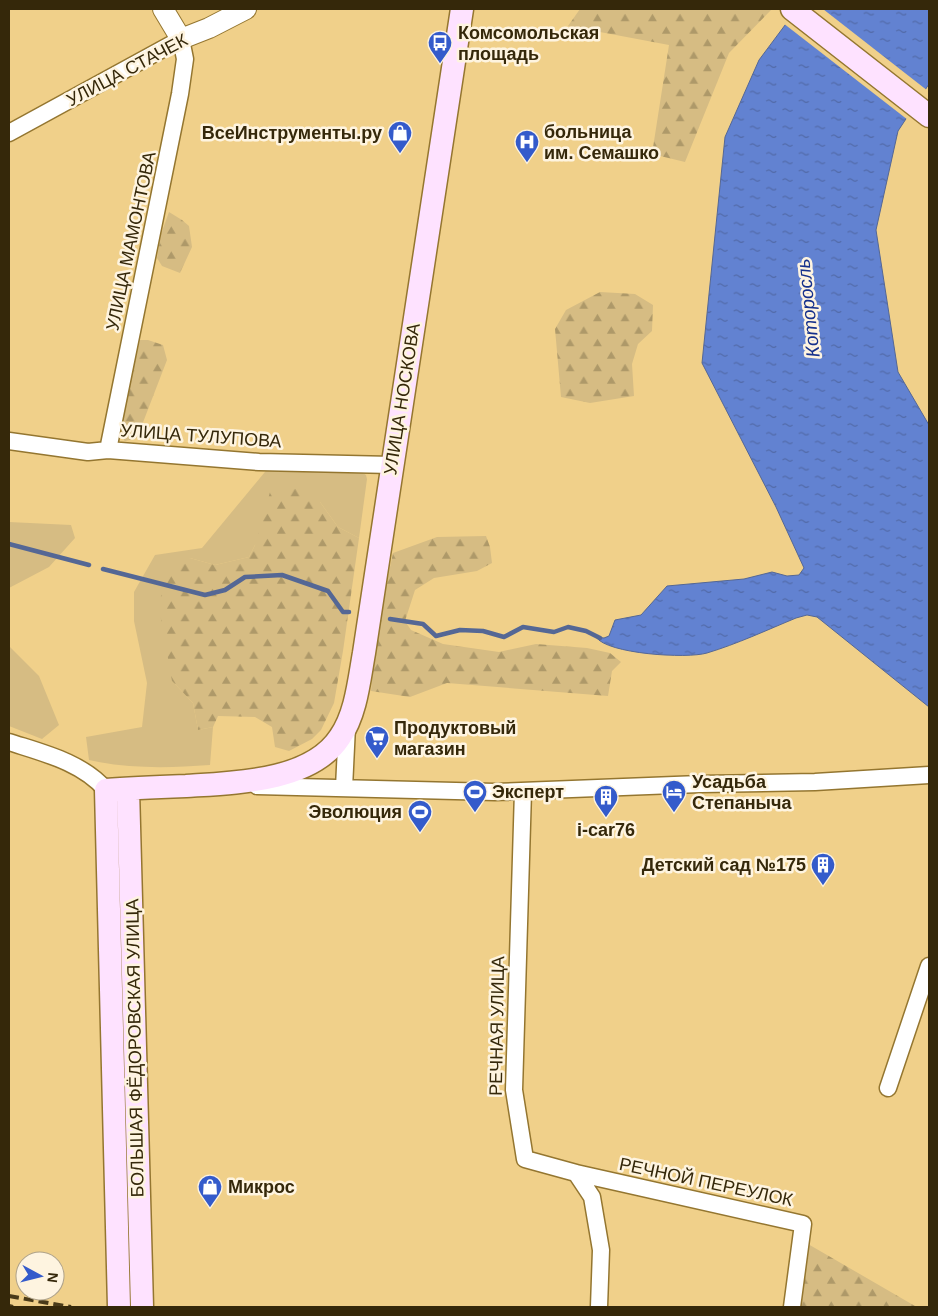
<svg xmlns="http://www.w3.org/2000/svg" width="938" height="1316" font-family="Helvetica,sans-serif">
<defs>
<pattern id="forest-firs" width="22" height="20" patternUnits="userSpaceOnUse" patternTransform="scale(1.25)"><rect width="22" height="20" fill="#d6bc83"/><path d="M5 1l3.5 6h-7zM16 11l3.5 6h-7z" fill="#ae9969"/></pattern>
<pattern id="water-ripples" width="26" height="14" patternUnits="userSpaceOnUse" patternTransform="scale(1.25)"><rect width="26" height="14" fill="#6282d1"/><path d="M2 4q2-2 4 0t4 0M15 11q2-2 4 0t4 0" fill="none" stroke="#526aa8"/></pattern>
</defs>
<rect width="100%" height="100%" fill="#f0d08a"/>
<path fill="#d6bc83" d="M269,467L361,472L366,475L367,479L359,538L338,527L320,502L255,545L249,557L215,565L190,558L172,681L193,703L198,730L213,727L210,765C169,768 129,769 89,760L86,737L142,727L147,683L134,621V592L155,555L202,548Z
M9,522L71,525L75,538L49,567L9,588Z
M9,646L39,676L59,725L42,739L9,726Z"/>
<path fill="url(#forest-firs)" d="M580,9H772L729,53L685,162L652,154L669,45L568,26Z
M169,212L182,220L189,226L192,247L180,273L162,266L157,258L161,234Z
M600,292L635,294L653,305L652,331L638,344L632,364L634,396L590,403L561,397L555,329L566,310Z
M140,340H148L163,345L167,360L137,438L125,441L118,434Z
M272,485H289L320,502L338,527L359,538L343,651L334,703L321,730L312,739L289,751L275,747L272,727L255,717L218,716L213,727L198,730L193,703L172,681L159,608L165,571L190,558L215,565L249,557L255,545Z
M486,536L490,547L492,563L477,571L434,578L415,590L405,621L411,630L443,644L499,652L536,644L587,648L610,653L621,662L612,671L608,696L447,683L410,697L371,691L375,639L393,553L437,537Z
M808,1244L915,1306V1307H792Z"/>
<path fill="url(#water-ripples)" stroke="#546795" d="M797,9H929V84L898,131L876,230L898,372L929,425V707L817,617L807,615L796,618C767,630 737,644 707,653C687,659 607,654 596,637L604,638L609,636L615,620L641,615L667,586L744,579L772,572L787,576L799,575L804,568L776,507L702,363L725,137L759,60Z"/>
<path fill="#f0d08a" d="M794,9H823L928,91L908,120L783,23Z"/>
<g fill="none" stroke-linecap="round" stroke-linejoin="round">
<path stroke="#546795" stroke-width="4.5" d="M9,544L89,565
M103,569L205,595L225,590L245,577L282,575L328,591L343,612H349
M390,619L423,624L436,636L460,630L483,631L504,637L523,627L554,632L568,627L586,631L600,638"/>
<defs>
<path id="minor" d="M9,133L181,39L185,59L180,94L108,450
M9,441L88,452L108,450L259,462L392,465
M9,742C43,753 82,762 106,790
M257,786L495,792L700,784L815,782L929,775
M344,788L347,726
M523,791L514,1090L525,1159L576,1173L592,1197L601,1250L599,1307
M888,1088L929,966
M576,1173L803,1224L792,1307"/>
<path id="tertiary" d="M163,9L181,39L209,28L246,9"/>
<path id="secondary" d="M792,9L929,116
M128,789L142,1307
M119,1307L106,790C132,788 159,787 186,786C233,783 311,782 340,737C356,714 359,681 364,653L462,9"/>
</defs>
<use href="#minor" stroke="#947630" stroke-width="19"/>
<use href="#tertiary" stroke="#947630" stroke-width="22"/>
<use href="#secondary" stroke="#947630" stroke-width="25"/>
<use href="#minor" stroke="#fff" stroke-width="16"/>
<use href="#tertiary" stroke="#fff" stroke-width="20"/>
<use href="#secondary" stroke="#fee2ff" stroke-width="22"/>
<path stroke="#4a3b19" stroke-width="4" stroke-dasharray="10 5" stroke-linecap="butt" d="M9,1296L71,1307
M9,1306L13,1307"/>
</g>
<defs>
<symbol id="bus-pin" viewBox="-11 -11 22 30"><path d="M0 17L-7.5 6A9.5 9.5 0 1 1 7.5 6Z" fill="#345bcb" stroke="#fef4e0"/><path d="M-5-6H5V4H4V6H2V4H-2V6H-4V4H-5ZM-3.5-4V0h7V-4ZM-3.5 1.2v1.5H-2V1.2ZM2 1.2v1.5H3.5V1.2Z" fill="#fff"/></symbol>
<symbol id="shop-pin" viewBox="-11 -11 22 30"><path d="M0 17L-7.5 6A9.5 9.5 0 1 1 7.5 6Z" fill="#345bcb" stroke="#fef4e0"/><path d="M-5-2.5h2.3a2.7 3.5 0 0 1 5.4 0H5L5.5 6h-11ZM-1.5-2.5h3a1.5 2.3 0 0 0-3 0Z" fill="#fff"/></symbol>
<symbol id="hospital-pin" viewBox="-11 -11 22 30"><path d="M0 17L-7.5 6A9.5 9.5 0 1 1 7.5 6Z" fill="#345bcb" stroke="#fef4e0"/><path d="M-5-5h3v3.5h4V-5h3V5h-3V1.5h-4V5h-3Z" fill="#fff"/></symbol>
<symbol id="supermarket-pin" viewBox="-11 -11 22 30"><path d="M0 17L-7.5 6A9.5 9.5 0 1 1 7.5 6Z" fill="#345bcb" stroke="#fef4e0"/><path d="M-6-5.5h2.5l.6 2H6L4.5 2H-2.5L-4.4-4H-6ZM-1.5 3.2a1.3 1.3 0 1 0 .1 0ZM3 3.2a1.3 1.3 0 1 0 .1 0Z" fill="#fff"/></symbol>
<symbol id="stadium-pin" viewBox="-11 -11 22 30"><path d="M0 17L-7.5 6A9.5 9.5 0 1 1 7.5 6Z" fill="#345bcb" stroke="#fef4e0"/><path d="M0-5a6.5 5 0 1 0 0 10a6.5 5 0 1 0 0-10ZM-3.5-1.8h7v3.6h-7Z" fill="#fff"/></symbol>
<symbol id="hotel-pin" viewBox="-11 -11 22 30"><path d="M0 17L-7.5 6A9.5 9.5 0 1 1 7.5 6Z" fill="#345bcb" stroke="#fef4e0"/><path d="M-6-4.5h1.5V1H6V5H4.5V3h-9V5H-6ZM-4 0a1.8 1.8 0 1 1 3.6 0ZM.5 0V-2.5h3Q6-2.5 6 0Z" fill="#fff"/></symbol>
<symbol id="building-pin" viewBox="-11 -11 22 30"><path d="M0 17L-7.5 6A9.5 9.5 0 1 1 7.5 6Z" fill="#345bcb" stroke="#fef4e0"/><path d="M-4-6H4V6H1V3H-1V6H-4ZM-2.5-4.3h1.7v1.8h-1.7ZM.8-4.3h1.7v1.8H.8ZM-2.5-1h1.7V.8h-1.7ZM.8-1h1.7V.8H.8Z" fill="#fff"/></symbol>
</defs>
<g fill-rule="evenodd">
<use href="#bus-pin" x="426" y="29" width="28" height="38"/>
<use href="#shop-pin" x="386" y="119" width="28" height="38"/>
<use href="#hospital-pin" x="513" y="128" width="28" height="38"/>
<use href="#supermarket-pin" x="363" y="724" width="28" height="38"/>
<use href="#stadium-pin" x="461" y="778" width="28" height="38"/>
<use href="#hotel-pin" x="660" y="778" width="28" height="38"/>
<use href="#building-pin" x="592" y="783" width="28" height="38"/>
<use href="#stadium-pin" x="406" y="798" width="28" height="38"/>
<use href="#building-pin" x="809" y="851" width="28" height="38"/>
<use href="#shop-pin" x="196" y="1173" width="28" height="38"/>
</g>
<g text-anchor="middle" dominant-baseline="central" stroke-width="5" stroke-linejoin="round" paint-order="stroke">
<g font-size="18" font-weight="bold" fill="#35280a" stroke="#fef4e0" text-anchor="start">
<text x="458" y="33">Комсомольская<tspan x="458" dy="21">площадь</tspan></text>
<text x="544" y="132">больница<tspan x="544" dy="21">им. Семашко</tspan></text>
<text x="382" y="133" text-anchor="end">ВсеИнструменты.ру</text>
<text x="394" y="728">Продуктовый<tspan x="394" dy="21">магазин</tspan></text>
<text x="692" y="782">Усадьба<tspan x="692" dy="21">Степаныча</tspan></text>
<text x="492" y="792">Эксперт</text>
<text x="402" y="812" text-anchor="end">Эволюция</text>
<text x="606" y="830" text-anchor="middle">i-car76</text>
<text x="806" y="865" text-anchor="end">Детский сад №175</text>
<text x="228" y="1187">Микрос</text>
</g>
<g font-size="18" fill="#35280a" stroke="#fef4e0">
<text transform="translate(127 70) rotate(-28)">УЛИЦА СТАЧЕК</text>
<text transform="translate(131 241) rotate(-78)">УЛИЦА МАМОНТОВА</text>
<text transform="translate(402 399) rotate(-81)">УЛИЦА НОСКОВА</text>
<text transform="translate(201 436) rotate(4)">УЛИЦА ТУЛУПОВА</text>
<text transform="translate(497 1026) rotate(-89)">РЕЧНАЯ УЛИЦА</text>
<text transform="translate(135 1048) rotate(-91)">БОЛЬШАЯ ФЁДОРОВСКАЯ УЛИЦА</text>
<text transform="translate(706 1182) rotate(12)">РЕЧНОЙ ПЕРЕУЛОК</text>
</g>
<g font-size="19" font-style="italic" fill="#16318c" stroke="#fef4e0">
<text transform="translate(808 308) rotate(-96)">Которосль</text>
</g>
</g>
<rect width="938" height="1316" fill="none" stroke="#35280a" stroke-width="20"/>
<g transform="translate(40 1276) rotate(97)"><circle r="24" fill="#fef4e0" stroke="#aea28a"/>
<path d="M0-4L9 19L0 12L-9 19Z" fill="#345bcb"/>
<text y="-8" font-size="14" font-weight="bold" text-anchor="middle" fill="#35280a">N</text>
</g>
</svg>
